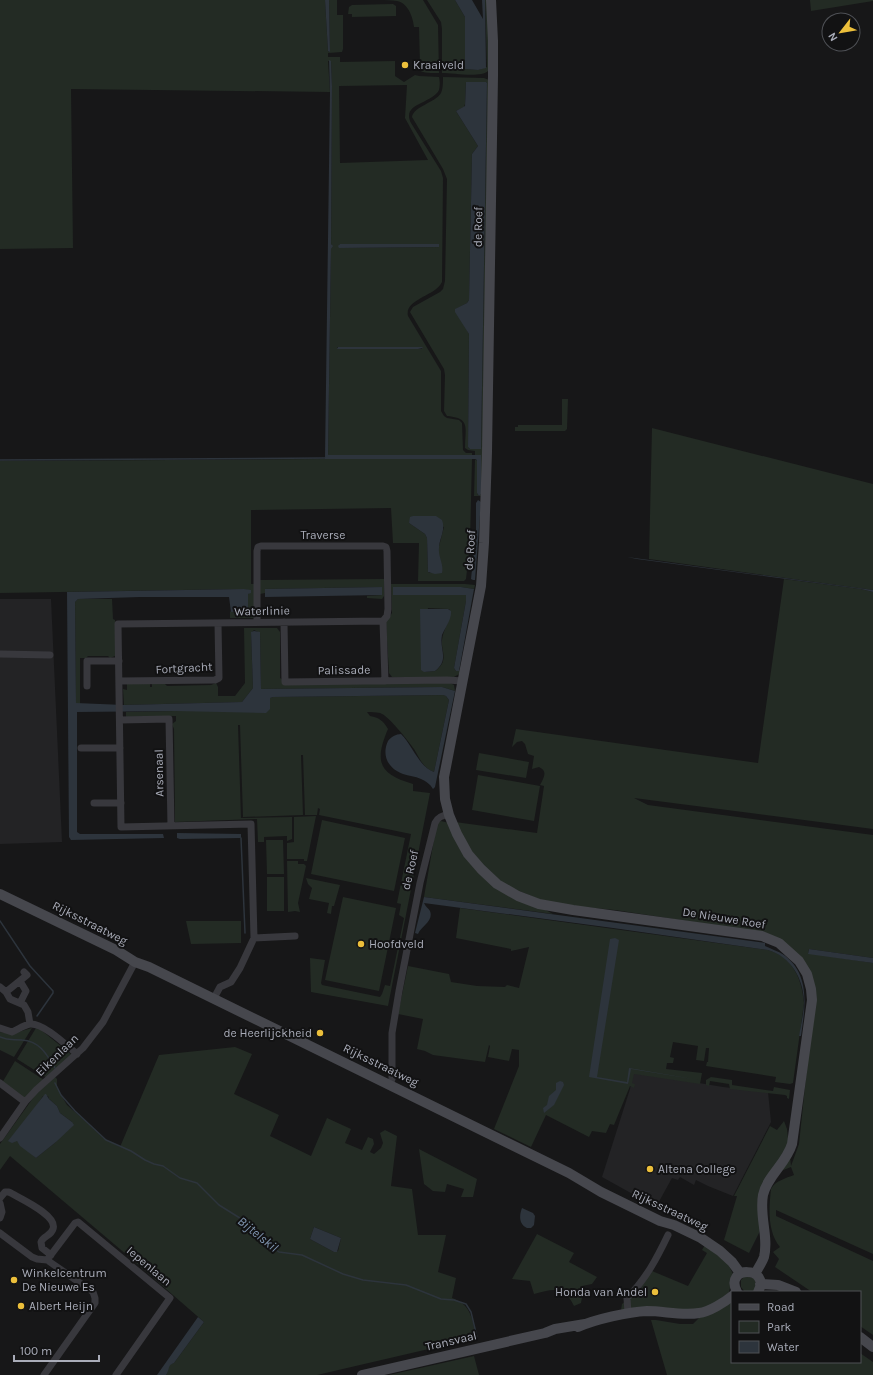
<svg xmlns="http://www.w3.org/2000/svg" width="873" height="1375" font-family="Karla,sans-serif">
<rect width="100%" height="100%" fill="#171718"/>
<path fill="#232325" d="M0,599H51L62,842L0,844Z
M633,1072L723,1087L768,1092L771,1122L733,1196L708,1186L696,1180L694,1185L680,1177L678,1180L672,1178L656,1207L602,1177L630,1089Z"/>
<path fill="#232b24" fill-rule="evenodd" d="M0,0H325L328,51L330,52L329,0H337V15H343V49L342,52L328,53V57H340V62L395,61V76L404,82L415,75L419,76L439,77C440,81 440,86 439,90C432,104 401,103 411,123L441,171L443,178L442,282C436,296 404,299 408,316L441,371V411L444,416L447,418L459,420L462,423L463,450L466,453H472V455H328L331,249L332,245L331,244L332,86L331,61H328L330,92L71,89L73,248L0,249ZM407,85L405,118L428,160L340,163L339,86ZM340,244H438L439,247L339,248V245ZM337,347H422V349H338Z
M380,0H423L438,25L439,73C430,73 418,74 415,65H420L419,27H414C413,17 408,3 397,1C392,0 385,0 380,0Z
M427,0H455L465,17V69L478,70L487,67L485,0H488V71C481,78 453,73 442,73V29L441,22Z
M810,0H873V1L811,11Z
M393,4L396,6V16L352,17V14H348L349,7L352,5Z
M443,77L484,78L489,80L483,496H474L475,459L477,461V493L479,496L481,494V455H475V451L468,450L465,448C465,428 471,418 447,416L444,411L445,375L444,369L410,312L413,307L440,292L443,289L445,281L447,179L443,169L412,117C414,106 435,103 441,93C443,89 443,82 443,77ZM466,82H486L487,83L481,449H470L468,447L469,334L456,309L467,303L469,300L472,154L478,146L456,111L464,107L465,104Z
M562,399H568L567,429L565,431H515V427H518V425H562Z
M652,428L873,484V590L649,559Z
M325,459H472L470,543L466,579L464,581H418L419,543H393L391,508L251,510V584H254V618H230V611L231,612L251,591L244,589L0,593V461ZM413,516H418L444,527L438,550L442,573H429L428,571L427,538L425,534L409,523Z
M384,579V596L382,599L367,598V596L382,595V587L265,589V593L260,594V580Z
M784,579L861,589L873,592V829L634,798L648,805L873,835V958L809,949L808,953L873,963V1254L776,1210V1216L873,1261V1335L860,1326V1292H812L775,1267L779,1259L773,1252L780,1247C767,1231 769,1208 771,1189C775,1181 786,1178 794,1175L791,1167L771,1175L760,1231L749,1253L724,1240L737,1196H734L770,1126L777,1130L784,1121L787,1129L791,1166L799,1144L814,1001L808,970L766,933L615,910L551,904L504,885L472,855L455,822L537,833L544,786L540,785C544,778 548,771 539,767L532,769L534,756L528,754L525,744L522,741L517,742L512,747L516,729L758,763Z
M391,584H465L475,585L474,589L461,587L393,588V595H466V601L454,668L456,671L460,670L461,673L454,677H392L389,673L386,622L392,613ZM428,608L448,609L450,610C451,621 443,629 442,640C441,647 445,654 443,661C442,665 438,669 435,671L424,672Z
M78,599H112L113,619L115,620L116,654L115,656L110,658L108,656H88L86,658H80V704H76L75,602Z
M244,628H277L280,632V678L283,680L450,683L454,685L455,691L442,687L261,689L260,633L254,630L251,633L253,688L242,702L124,705L123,689L127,690V684H150V687H152V684H165L167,686L211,685L216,683L218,687V696H235L245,683Z
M443,695L446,696L449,700L434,772C423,768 420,759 414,749C409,742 388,715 380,713C376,712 371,712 367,712L370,716C379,718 383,720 388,729C374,762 379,774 413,784V791L430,793L388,1006L311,992L310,958L325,960L321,983L322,985L380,997L382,994L385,985L390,986L404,918L399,915L401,904L397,903L411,834L319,815L320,809L318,808L317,815H305L303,755H301L303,815L243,817L240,725H238L241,818L292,817V839L287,841V836L264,837V842H258L257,819L175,822L174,729L172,724L176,721V716L126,717V712L270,709V698L273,697Z
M479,753L529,762L526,778L476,770Z
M478,775L540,786L534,821L472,810Z
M316,816L307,861H304V859H287V843L294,842V817Z
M322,820L405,838L394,891L311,874Z
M441,821L449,823L469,860L540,907L553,914L424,897L437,822Z
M266,840H283L284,874H267Z
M287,861H298V864H304L306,866L298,903L300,912L295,911L288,912Z
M267,877H284V911H267Z
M306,878L340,885L334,906H332L331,914L327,913L329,903L309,899L312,888L308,884Z
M343,897L396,908L379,991L325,980Z
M460,908L768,950C793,957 802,979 804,1003L793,1083L790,1084L775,1082L776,1077L706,1066L707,1062H708L709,1048H706L704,1061L696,1060L698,1046L673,1042L670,1057L674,1058L673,1063H667L666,1069L702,1073L700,1084L634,1074L632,1083L635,1084L634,1088L630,1086L614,1125L610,1124L606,1133L592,1131L589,1137L546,1115L531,1147L494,1129L519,1066V1050L512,1049L509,1061L488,1057L490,1046L489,1045L485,1062L433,1055L425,1051L417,1049L423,1019L398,1014L408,966L449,974L451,982L477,986L505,987L507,985L519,988L529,947L511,951V949L456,938Z
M186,921H241V943L191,944Z
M32,1028L14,1057L0,1050V1032L11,1034Z
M36,1028L41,1030L72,1055L47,1078L17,1059Z
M235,1047L252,1054L234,1094L279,1115L270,1136L311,1156L327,1118L351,1129L345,1143L362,1150L368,1137L373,1139L374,1144L370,1152L374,1154L381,1148L383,1143L380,1133L385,1130L397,1136L391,1186L412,1189L418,1235H446L438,1272L456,1278L452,1298C471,1304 473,1320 476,1338L317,1375H166C170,1370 165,1365 174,1363L204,1322L127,1255L10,1156L0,1170V1144L36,1094L55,1077L57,1079V1086L61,1095L67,1105L84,1120L103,1138L120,1147L159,1055ZM43,1096H48L49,1099L57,1106L60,1113L72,1122L56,1142L36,1158L17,1141H14ZM314,1227L341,1238L338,1251L334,1252L310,1239Z
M15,1061L44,1080L26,1100L2,1083Z
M711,1077L732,1080V1085L773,1091L774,1087L790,1090L789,1099L787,1098V1096L785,1095L730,1089L729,1084L710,1081L709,1086L706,1085V1080Z
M419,1149L477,1179L473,1197H461L464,1189L447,1184L445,1192L433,1191L424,1184Z
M537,1234L574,1253L569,1262L597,1277L592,1284L582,1286L583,1292L581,1303L574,1306C564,1285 553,1289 534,1294L530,1281L512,1279Z
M705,1245L728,1264L733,1274L729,1292L716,1303L701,1309L621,1310L622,1304L633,1295L652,1271L688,1286L707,1253L702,1250Z
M745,1276L756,1279L755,1290L752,1292H745L741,1287V1280Z
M732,1301V1362H860V1353L873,1362V1375H667L651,1320H656L680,1324H693L701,1316Z
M474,1356L479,1375H389Z"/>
<path fill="#2d343c" d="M325,0H329L330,52L328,51Z
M455,0H472L483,19L482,0H485L486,68L478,70L465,69V17Z
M329,60L331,61L332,86L331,244L333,246L331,249L328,455H481V494L479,496L477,493V461L476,459H325L330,92Z
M466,82H486L487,83L481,449H470L468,447L469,334L455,312V309L467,303L469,300L472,154L478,146L456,111L465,106Z
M340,244H439V247L339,248L338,246Z
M338,347H422L423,348L418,349H337Z
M478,500L481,502L475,580H473L471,579L476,532V503Z
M413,516H436L442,520C446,530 439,539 439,548C438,557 444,564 442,573L435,574L428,572L427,538L425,534L409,523L410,517Z
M627,557L873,590V592L861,589L637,559Z
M382,587V595L265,597V589Z
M393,587H461L474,589L459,671H456L454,668L466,601V595H393Z
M244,589L251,590V593L248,594V611L231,612L229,597H140L78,599L75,602L76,703L124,705L242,702L253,688L251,632L254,631L260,632L261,689L442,687L455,691L435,787L433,789C430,784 426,781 421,779C415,776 409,776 403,774C389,769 381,756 388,741C391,737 396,734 401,734C413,746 419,767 434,772L449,700L446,696L443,695L273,697L270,698V709L266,713L175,711L77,712V832L80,834H163L164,838L71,840L69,837L67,592Z
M420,609H448L451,611C452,619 445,628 442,635C439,650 450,659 435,671L424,672L421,670Z
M177,833L241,834V838L180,839L177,838Z
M424,897L765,943V946C771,949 778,951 784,955C811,975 805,1008 801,1036H799C801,1024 804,1012 804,1001C803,978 791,957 768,950L613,928L424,903C425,906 429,909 430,911C434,921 421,926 418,934L415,933Z
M615,938L619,940L597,1077L627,1082L629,1068L699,1080L631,1069L628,1084L589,1077L610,939Z
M809,949L873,958V963L808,954Z
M560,1081L563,1082L564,1085L554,1105L544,1113L543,1108L547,1105L549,1096L556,1090V1083Z
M45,1094H46L49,1099L57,1106L60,1113L72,1122L74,1125L56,1142L36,1158L20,1146L17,1141L12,1143L8,1141Z
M522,1208L533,1213L535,1216L534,1225L531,1228H527C519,1224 519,1216 522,1208Z
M314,1227L341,1238L337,1252H334L310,1239Z
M198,1317L204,1322L174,1363C167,1365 170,1370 166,1375H157Z"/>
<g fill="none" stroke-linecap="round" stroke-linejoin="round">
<path stroke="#2d343c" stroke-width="1.5" d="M0,460L325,458
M241,838L245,933
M0,921L30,966L53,991V993L37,1016
M0,1037C9,1041 13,1039 22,1040C40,1041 47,1055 55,1068
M55,1083L61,1095L75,1111L106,1140L131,1151L145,1160L154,1164L163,1166L180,1178L197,1183L219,1205L251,1225L256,1235L279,1252L302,1255L343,1274L363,1280L406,1285L441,1299L454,1300L466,1304L471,1312L477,1337"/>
<path stroke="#38383d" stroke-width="7" d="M257,622V551L258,547L261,546H383L386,547L387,551L388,609L387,616L383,621
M284,622L285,682L447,680L463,681
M0,654L50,655
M119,681L215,680L219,678L218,623
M87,686V661H119
M120,720L169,719L171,826
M81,748H120
M94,803H121
M254,938L251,824L121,827L118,624L383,621L385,681
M20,981L26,991L20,1003
M0,987L6,992L10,999L24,1005L28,1012L30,1024
M6,992L27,975L24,972
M214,998L220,987L231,982L240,968L254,938L295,936
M0,1028L12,1032C17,1030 24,1025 30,1024C44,1023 67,1046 77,1054
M0,1083L25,1102
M390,1085L392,1079V1033L399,991L420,883L435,823C438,817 442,815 449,815
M0,1138L25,1102L36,1090L83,1048L103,1022L135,962
M0,1198L5,1192H9C19,1198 58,1215 53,1229C51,1236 43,1236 41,1242L42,1248L51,1255
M0,1203L2,1212L0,1218
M0,1233L32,1257L37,1259L47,1260L93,1292L95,1298V1303L44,1375
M47,1260L75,1223L78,1222L170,1298L116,1375
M628,1313L627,1298C646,1279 657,1258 668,1235"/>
<path stroke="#46474d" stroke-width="10" d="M491,0L493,41V76L487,452L484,543L481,586L444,777L445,799L449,815L457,834L468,854L481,869L497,884L518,896L539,904L573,910L762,936L779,943L799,961L807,974L811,989L812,1000L792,1144C786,1164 767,1176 763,1195C759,1216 769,1237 764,1257C762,1263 758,1268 755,1274
M0,894L116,950L135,962L149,967L569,1173L601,1192L660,1221L674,1225L701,1238L720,1251L732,1262L740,1273
M760,1284L778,1285L796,1292
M737,1292C723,1265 772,1266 758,1292
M578,1327C596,1319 628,1312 647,1311C664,1311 682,1316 699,1313C709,1312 725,1302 732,1296
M860,1337L873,1347
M362,1375L545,1333L555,1329L585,1324"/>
</g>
<g fill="#ecbf3b" stroke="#121213" stroke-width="1.5">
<circle cx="405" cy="65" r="4"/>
<circle cx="361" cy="944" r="4"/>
<circle cx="320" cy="1033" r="4"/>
<circle cx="650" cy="1169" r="4"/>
<circle cx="14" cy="1280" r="4"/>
<circle cx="655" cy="1292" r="4"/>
<circle cx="21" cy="1306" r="4"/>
</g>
<g text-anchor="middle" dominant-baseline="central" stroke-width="4" stroke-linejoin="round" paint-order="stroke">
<g font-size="12" fill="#a9acb8" stroke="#121213" text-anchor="start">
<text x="413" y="65">Kraaiveld</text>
<text x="369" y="944">Hoofdveld</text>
<text x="312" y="1033" text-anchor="end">de Heerlijckheid</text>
<text x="658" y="1169">Altena College</text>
<text x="22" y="1273">Winkelcentrum<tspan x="22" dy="14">De Nieuwe Es</tspan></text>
<text x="647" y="1292" text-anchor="end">Honda van Andel</text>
<text x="29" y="1306">Albert Heijn</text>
</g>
<g font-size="12" fill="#a9acb8" stroke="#121213">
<text transform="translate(478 227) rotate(-89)">de Roef</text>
<text x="323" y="535">Traverse</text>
<text transform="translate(470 550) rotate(-86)">de Roef</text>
<text transform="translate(262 611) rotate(-1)">Waterlinie</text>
<text transform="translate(184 668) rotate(-3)">Fortgracht</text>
<text transform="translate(344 670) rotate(-1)">Palissade</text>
<text transform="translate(159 773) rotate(-91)">Arsenaal</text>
<text transform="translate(410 870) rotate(-77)">de Roef</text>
<text transform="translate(724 918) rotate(9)">De Nieuwe Roef</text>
<text transform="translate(90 923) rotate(27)">Rijksstraatweg</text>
<text transform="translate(57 1055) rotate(-44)">Eikenlaan</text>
<text transform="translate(381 1065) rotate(26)">Rijksstraatweg</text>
<text transform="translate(670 1210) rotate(25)">Rijksstraatweg</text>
<text transform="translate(149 1266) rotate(40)">Iepenlaan</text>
<text transform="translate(451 1341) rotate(-13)">Transvaal</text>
</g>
<g font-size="13" font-style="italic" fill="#8197b2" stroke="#121213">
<text transform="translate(258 1234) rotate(39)">Bijtelskil</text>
</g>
</g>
<rect x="731" y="1291" width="130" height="72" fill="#121213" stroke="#4e5055"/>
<rect x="739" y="1304" width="20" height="6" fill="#46474d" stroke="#4e5055"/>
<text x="767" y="1311" font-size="12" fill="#a9acb8">Road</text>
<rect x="739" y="1321" width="20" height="12" fill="#232b24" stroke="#4e5055"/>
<text x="767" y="1331" font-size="12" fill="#a9acb8">Park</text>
<rect x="739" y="1341" width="20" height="12" fill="#2d343c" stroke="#4e5055"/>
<text x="767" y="1351" font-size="12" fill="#a9acb8">Water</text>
<g transform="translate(841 32) rotate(239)"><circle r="19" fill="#121213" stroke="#4e5055"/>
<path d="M0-3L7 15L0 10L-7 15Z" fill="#ecbf3b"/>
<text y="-6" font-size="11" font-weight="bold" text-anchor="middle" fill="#a9acb8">N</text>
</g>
<path d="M14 1355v6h85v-6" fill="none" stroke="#a9acb8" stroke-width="2"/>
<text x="20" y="1355" font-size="12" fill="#a9acb8" stroke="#121213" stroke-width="3" paint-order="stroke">100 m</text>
</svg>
